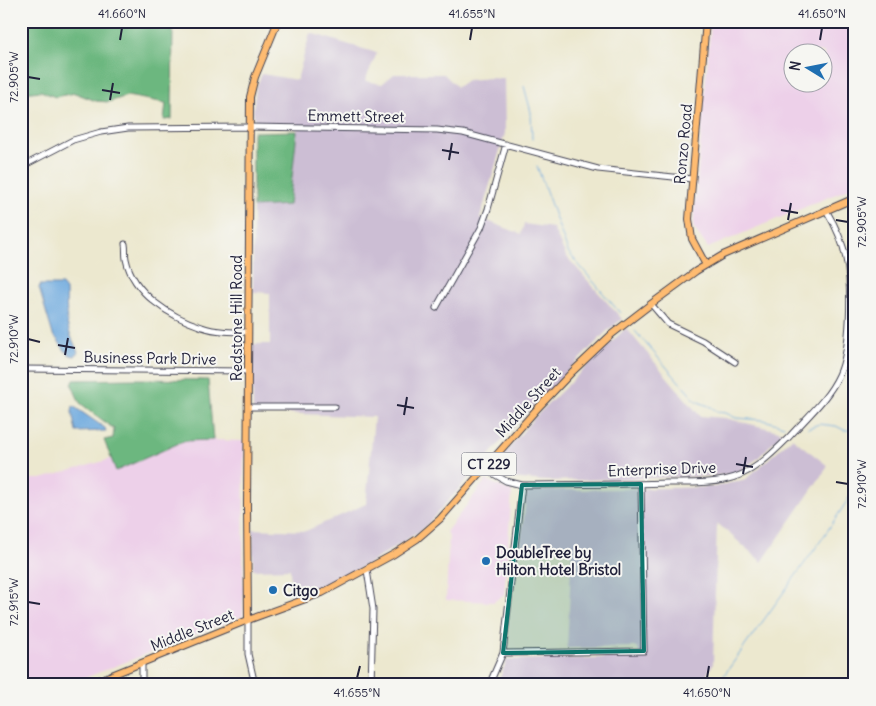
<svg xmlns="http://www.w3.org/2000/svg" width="876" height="706" font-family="Delius,sans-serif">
<rect width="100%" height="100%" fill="#f6f6f2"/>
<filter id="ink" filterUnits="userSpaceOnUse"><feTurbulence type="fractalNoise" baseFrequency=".02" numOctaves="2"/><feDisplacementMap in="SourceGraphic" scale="10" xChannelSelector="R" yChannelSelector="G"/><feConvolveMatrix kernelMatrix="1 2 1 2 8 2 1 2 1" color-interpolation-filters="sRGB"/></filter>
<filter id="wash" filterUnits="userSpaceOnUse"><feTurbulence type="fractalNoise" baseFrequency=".0096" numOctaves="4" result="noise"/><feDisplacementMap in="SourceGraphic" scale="20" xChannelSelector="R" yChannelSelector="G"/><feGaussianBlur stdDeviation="1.12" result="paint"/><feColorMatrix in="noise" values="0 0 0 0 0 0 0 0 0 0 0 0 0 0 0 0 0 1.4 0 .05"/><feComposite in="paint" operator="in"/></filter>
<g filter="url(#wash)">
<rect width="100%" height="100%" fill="#ece8cf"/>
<path fill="#edd0e9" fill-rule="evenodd" d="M711,21H855V186L708,248L693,227ZM794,52H824V82H794Z
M213,440L244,441L243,616L67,685H21V482L28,479H41L111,459L116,471L184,441Z
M486,480L512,492L504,595L493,602L446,600L449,536L446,532Z"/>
<path fill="#ccbed4" d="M310,33L377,53L365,81L382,84L394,74H444L457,87L467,80L490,78L504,79L505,133L480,218L521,234L524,224L553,228L566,256L622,319L606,332L522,418L423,529L373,561L324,588L291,600L290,569L253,570V529L306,531L366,504L374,417L253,412L252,344H270V293L253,292V207L289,205L298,124H256L253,111L256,88L262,74L297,80Z
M626,328L700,416L725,418L783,432L757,459L736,473L712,476L546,481L510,478L495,466L533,419Z
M792,438L828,466L762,562L717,523L713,664L701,685H497L507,660L640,657L638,647L567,648L572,549L520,548L527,491L715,487L746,479Z"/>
<path fill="#6cb77f" stroke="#476c5d" d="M21,21H173L172,119L164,120L166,103L127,96L109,102L96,101L75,93L55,97L41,91L21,93Z
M297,131L289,205L253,207V132Z
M134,379L208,380L213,440L184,441L116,471L104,440L113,438L114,429L80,403L72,385L74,380Z"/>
<path fill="#6da9de" stroke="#48668c" d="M40,285H62L66,290L67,323L70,334L78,352L75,356C64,356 61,341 53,335L39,288Z
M73,406L105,428L106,431L76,432L72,412Z"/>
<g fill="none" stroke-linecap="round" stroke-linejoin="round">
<path stroke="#6da9de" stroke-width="1" d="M524,86L531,112L532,139
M537,166L568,252L620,313
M635,331L696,401L711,407L718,412L726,413L736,418L764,420L784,426
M808,428L819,424L836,426L844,430H855
M717,685L822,539L855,489"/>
</g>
</g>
<g filter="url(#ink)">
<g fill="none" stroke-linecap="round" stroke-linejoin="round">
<defs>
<path id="minor" d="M21,167L73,140L101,132L128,128L249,127L437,130L463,133L598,169L692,179
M125,244C126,249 125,254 126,259C133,294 171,317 202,327C216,332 233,332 248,332
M651,304L668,324L703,341L735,362
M436,308L481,228L488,209L506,144
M21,369L248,371
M248,407H335
M485,469L506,481L522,485C571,484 619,485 667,483C685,483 705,484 724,480C751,475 770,456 789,437C806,418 828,399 839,375C851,350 852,286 846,259C843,242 835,225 826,210
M367,570L373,609L371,685
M248,620V654L255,685
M503,653L644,651L641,484
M142,685V663
M489,685L503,653L522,485"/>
<path id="major" d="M706,21L689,219L692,239L706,265
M248,620L247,507L250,97L255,77L278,21
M87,685L248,620L322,593L394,554L417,539L440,519L536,410L572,372L612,334L651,304L696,271L723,255L855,198"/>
</defs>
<use href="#minor" stroke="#404051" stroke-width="7"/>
<use href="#major" stroke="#404051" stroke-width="8"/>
<use href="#minor" stroke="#fff" stroke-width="5"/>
<use href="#major" stroke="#febb71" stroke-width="6"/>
</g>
</g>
<path fill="#0f766e" fill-opacity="0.2" stroke="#0f766e" stroke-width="4" stroke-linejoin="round" d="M641,484L644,651L503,653L522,485Z"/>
<path fill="none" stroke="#22223b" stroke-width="2" d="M120,40L122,28M470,40L472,28M820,40L822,28M28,77L40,79M102,90L120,93M110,100L113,83M442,150L459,153M449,160L452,143M781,210L798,213M788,220L791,203M836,220L848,222M28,339L40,342M58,345L75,348M65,355L68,338M397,405L414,408M404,415L407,397M736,464L753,467M743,474L746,457M836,482L848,484M28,602L40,604M357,678L360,666M707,678L709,666"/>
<g fill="#1f6fb2" stroke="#f6f6f2" stroke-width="2">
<circle cx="486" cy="561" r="5"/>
<circle cx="273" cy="590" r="5"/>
</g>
<g text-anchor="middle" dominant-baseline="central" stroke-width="4" stroke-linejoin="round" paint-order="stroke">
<rect fill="#f6f6f2" stroke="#626272" stroke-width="1" x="461.5" y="452.5" width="55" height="23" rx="4"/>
<g font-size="14" font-weight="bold" fill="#22223b">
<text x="489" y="464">CT 229</text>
</g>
<g font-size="15" fill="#22223b" stroke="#f6f6f2">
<text transform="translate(356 116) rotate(1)">Emmett Street</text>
<text transform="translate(683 144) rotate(-85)">Ronzo Road</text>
<text transform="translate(236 318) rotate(-90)">Redstone Hill Road</text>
<text transform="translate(150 358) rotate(1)">Business Park Drive</text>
<text transform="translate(528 402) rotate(-48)">Middle Street</text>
<text transform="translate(662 469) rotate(-2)">Enterprise Drive</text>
<text transform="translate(192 630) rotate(-22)">Middle Street</text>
</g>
<g font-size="15" font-weight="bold" fill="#22223b" stroke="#f6f6f2" text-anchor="start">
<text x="496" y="552">DoubleTree by<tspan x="496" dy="17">Hilton Hotel Bristol</tspan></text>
<text x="283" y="590">Citgo</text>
</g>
</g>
<rect width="876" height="706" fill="none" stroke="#f6f6f2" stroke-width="55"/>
<g transform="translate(808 68) rotate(280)"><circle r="24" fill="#f6f6f2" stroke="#a1a1a9"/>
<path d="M0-4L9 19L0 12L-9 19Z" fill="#1f6fb2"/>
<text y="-8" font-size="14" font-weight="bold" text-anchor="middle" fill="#22223b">N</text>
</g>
<rect x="28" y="28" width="820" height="650" fill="none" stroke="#22223b" stroke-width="2"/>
<g font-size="12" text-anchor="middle" fill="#22223b">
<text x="122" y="18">41.660°N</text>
<text x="472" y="18">41.655°N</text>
<text x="822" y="18">41.650°N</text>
<text transform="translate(14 77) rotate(-90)" y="4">72.905°W</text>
<text transform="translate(862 222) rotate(-90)" y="4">72.905°W</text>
<text transform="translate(14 339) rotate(-90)" y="4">72.910°W</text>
<text transform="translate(862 484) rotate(-90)" y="4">72.910°W</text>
<text transform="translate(14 602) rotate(-90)" y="4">72.915°W</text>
<text x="357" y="697">41.655°N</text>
<text x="707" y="697">41.650°N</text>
</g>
</svg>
